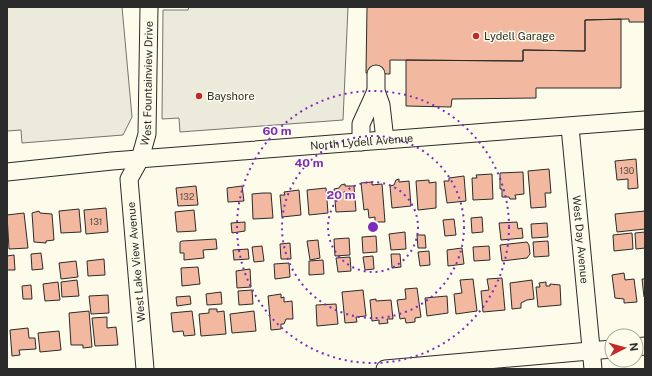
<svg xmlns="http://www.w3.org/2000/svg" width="652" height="376" font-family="'Public Sans',sans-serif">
<rect width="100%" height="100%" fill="#fdfbea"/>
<path fill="#eceadb" stroke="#74746e" d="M7,7H122L132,117L123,135L22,143L21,130L7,131Z
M189,7H348L343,120L180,132L179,118L162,119L163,10H188Z"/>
<path fill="#f2b8a0" stroke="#2b2b2b" d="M367,7H645V22H629V19L585,20V51L523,50V61L390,60V74L366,73Z
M621,19V88H536V98L452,99L451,107L406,106V60L523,61V50L585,51V20Z
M636,159L638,188L628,189V179L617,180L615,161Z
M549,169L551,193H545L546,207L531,208L528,171Z
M523,172L524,194L515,195L516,199H510L509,197H502V189H500V173Z
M492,174L493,199L473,200L472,178H477L476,175Z
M464,176L466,201L447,203L444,181H449V178Z
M399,179V182L409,181L411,206L392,208L390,186L394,185L396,180Z
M429,180V183L436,182V208L418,210L416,181Z
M372,182V185L382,184L385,222H375V217L369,218L368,209L364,210L361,183Z
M345,184V186H354L356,211L336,212L334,189L339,188L341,185Z
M196,186L198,205L178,206L176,188Z
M242,186L244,201L228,202L227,188Z
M326,188L328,213L309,215L307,190Z
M299,190L301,215L282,217L280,195H285L284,192Z
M263,193H271L273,218L253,219L252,194Z
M106,208L108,232L86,234L84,210Z
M79,209L81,232L61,233L59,211Z
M194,210L196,231L177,232L175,212Z
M39,211L40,213L52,214L54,240L46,241V243L34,242L32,213Z
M645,211V229L617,232L615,214Z
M24,213L28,248L9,249L7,215Z
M482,217L483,232L472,233L471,218Z
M454,219L456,235L445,236L443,220Z
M245,222V231L232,233L231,223Z
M517,222L518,229L522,228L523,238L501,240L499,223Z
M547,223L548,237L532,238L531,224Z
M405,232L406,249L391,250L389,234Z
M645,232V248L636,249L635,233Z
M632,233L633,249L614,251L613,235Z
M417,235H425L426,248H418Z
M376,236L377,252L363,253L362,237Z
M349,238L350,255L335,256L334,239Z
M216,239L217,249L203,250L204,258L184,260V253H180V242L182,241Z
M318,240L320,258L310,260L307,241Z
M548,241L549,256L534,257L533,242Z
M527,242L529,245L530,254L527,258L502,261L500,245Z
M290,243L291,259H281L280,244Z
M262,246L264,261L254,262L252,247Z
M489,246L490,260L474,261L473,247Z
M462,248L464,264L448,266L447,250Z
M248,249L249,259L234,260L233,250Z
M429,251L430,265L420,266L418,252Z
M41,253L43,269L32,270L31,254Z
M391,254H400L401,267L392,268Z
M14,255L15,270H7V256Z
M373,256L374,269L365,270L363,257Z
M350,257L351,271L338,272L336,258Z
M104,259L105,275L88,276L87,261Z
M323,260L324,274L309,275V261Z
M76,261L78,277L61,279L59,263Z
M289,263L290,277L275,279L274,264Z
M198,267L200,284L182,286L181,268Z
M250,269L251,287L237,288L236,271Z
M624,273L625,280L634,279L637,302L624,303V299L615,298L612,275Z
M502,278L505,310L483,312L481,291L489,290L487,279Z
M473,279L477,311L456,314L454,294L462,293L460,280Z
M642,279H645V297H644Z
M77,280L79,296L62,297L61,282Z
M532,280L534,299L527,300L521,303V308L512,309L510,283Z
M58,282L60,300L45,301L43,284Z
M546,282V286H550V284L560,285L561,305L538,307L536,287H540L539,283Z
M31,285L32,299H23L22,286Z
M417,288L421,317L415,318V322L406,323L405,318L400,319L397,300L406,299L405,289Z
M252,290L253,304L239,305L238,291Z
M363,290L366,316L356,317L357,322L345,323L342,292Z
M221,292L222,304L207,305L206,294Z
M281,294V298L284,297V302L292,301L293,319H286L284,324H281V329L271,330L268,296Z
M108,295L109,313L91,314L89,296Z
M190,296L191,304L177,306L176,297Z
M447,296L448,313L427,316L425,298Z
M376,299V301L391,300L393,319H387L388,323L379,324V320L372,321L370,300Z
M336,304L338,324L317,326L316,305Z
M209,309H217V312L224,311L226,334L201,336L199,314L209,313Z
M89,311L92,347L83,348V345H71L69,313Z
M192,311L195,335L184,336L183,331L173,332L171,313Z
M254,311L256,331L232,333L230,314Z
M107,317V328L116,327L118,345L95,346L92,318Z
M28,328L29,338H35L36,349L19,350L20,355L12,356L10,330Z
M59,331L61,350L40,352L38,333Z"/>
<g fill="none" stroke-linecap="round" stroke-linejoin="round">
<defs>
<g id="minor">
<path d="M376,74V91L381,105L385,140"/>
<path id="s1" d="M570,127L593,369"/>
<path d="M361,142V124L376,91"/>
<path id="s2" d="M7,172L112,161L645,120"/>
<path d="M636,347L645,346"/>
<path id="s3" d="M145,369L129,179L140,159L147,134L149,7"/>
<path d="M385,369L612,349"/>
</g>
</defs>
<use href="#minor" stroke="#2b2b2b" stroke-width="19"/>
<use href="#minor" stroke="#fdfbea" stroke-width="17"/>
</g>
<g fill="none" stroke="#7b2cbf" stroke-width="2" stroke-dasharray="2 4">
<circle cx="373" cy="227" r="45"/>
<circle cx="373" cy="227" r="91"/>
<circle cx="373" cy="227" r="136"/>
</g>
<g fill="#c62828" stroke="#fdfbea" stroke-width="1.5">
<circle cx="476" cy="36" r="4"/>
<circle cx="199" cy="96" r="4"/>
</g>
<g text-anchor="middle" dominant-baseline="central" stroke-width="3" stroke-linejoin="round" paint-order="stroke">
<g font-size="9" fill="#5d4e48">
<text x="627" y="170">130</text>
<text x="187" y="196">132</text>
<text x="96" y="221">131</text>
</g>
<g font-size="11" fill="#2b2b2b" stroke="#fdfbea" text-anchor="start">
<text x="484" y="36">Lydell Garage</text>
<text x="207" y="96">Bayshore</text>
</g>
<g font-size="11" fill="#2b2b2b" stroke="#fdfbea">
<text stroke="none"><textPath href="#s3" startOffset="290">West Fountainview Drive</textPath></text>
<text stroke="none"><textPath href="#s2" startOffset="356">North Lydell Avenue</textPath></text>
<text stroke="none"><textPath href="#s1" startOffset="113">West Day Avenue</textPath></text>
<text transform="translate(136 262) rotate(-95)">West Lake View Avenue</text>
</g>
</g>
<circle cx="373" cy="227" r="6" fill="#7b2cbf" stroke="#fdfbea" stroke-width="2"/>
<g font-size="12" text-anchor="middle" font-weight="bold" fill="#7b2cbf" stroke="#fdfbea" stroke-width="3" stroke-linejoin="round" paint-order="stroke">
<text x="277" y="135">60 m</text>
<text x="309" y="167">40 m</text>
<text x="341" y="199">20 m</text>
</g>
<rect width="652" height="376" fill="none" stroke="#2b2b2b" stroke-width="16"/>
<g transform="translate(624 348) rotate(84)"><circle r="19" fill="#fdfbea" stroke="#a9a89e"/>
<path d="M0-3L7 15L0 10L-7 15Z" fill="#c62828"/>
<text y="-6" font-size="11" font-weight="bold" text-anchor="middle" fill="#2b2b2b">N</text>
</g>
</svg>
